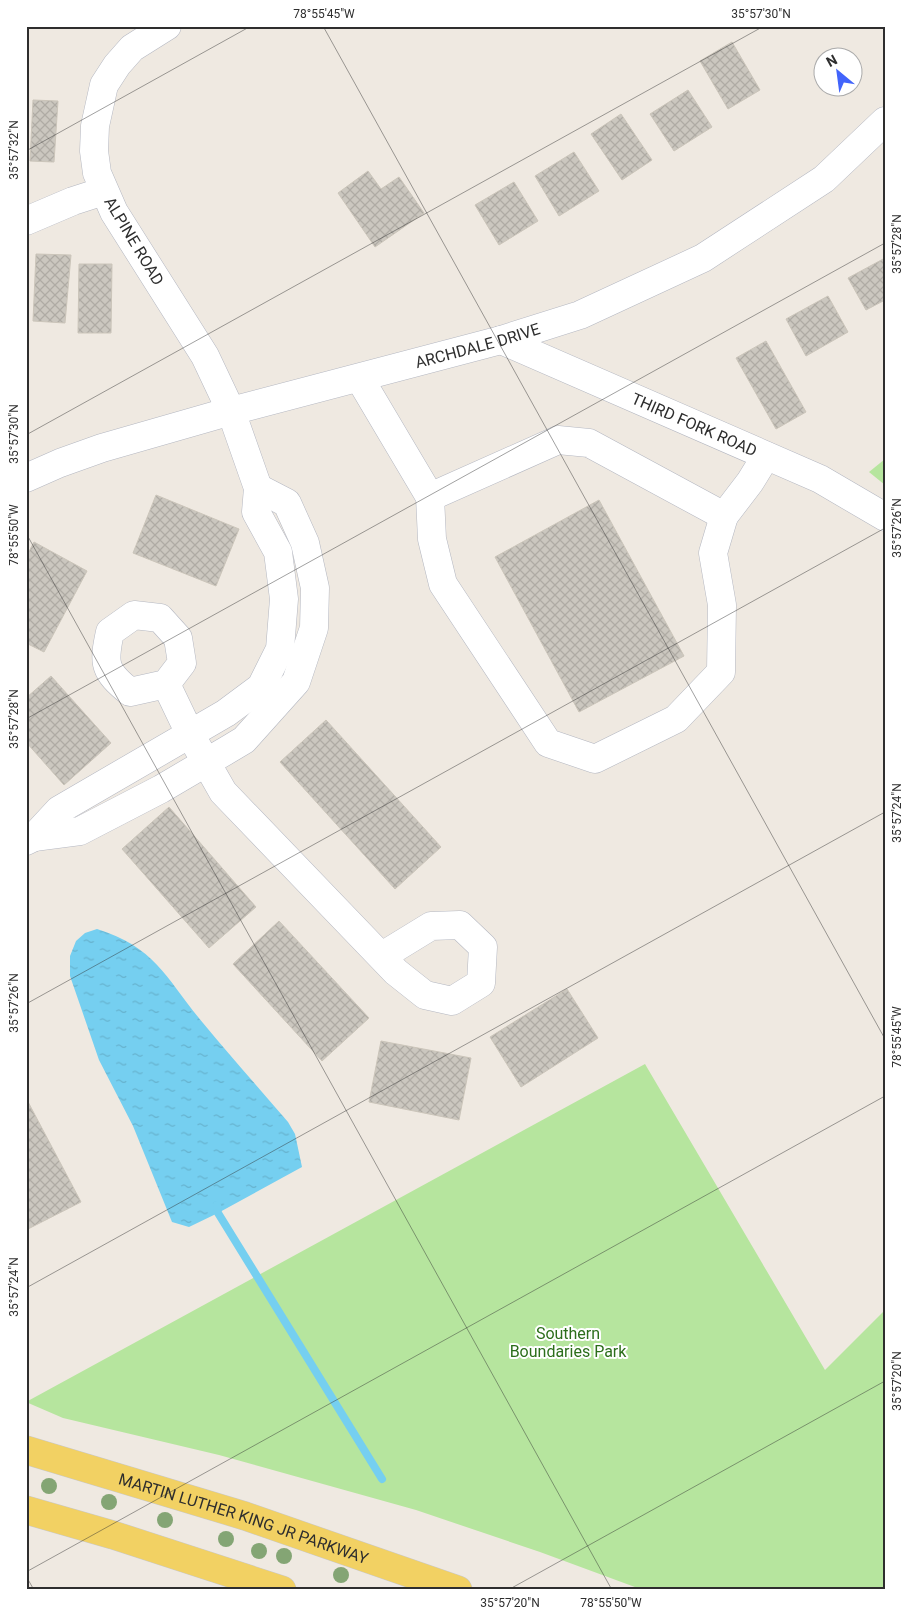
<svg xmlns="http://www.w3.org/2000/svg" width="911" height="1616" font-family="Roboto,sans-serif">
<defs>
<pattern id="water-ripples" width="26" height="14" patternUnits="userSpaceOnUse" patternTransform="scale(1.25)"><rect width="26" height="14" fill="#75cff0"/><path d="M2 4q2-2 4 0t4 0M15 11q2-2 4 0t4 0" fill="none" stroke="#66b2ce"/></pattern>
<pattern id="building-cross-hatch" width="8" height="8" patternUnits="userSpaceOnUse" patternTransform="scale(1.25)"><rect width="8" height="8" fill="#cbc7bf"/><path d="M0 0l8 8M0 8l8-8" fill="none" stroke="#afaba4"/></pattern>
</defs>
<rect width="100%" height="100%" fill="#efe9e1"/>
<path fill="#b6e59e" d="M885,459V485L869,472Z
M645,1064L825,1370L885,1310V1590H643L540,1552L416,1510L219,1455L63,1418L26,1402Z"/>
<path fill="url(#water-ripples)" d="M97,929C156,947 167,980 203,1023C231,1057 260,1089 288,1122L295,1134L302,1167L218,1213L189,1227L172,1222L133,1126L99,1060L70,976V956L76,941L85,933Z"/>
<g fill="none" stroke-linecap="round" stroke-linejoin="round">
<path stroke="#75cff0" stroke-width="8" d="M217,1205L218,1213L382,1479"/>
</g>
<path fill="url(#building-cross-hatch)" stroke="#cbc5ba" d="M732,42L760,90L728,109L700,61Z
M688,90L712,127L674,151L650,114Z
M33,100L58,101L54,162L30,161Z
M621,114L652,160L622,180L591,134Z
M574,152L599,191L559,216L535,176Z
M368,171L381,189L399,177L424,213L375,247L338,193Z
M514,182L538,221L499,245L475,205Z
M36,254L71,255L65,323L33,321Z
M885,258V300L866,310L848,278Z
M79,264H112L111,333H78Z
M828,296L848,332L806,356L786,319Z
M766,341L806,412L776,429L736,358Z
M156,495L239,529L216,586L133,553Z
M599,500L684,656L579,712L495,557Z
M34,542L87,571L44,652L26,643V557Z
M51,676L111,743L64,785L26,742V698Z
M326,720L441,847L395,889L280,762Z
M169,807L256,907L209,948L122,849Z
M279,921L369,1018L322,1061L233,964Z
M567,989L598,1038L521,1087L490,1037Z
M381,1041L471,1058L459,1120L369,1102Z
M26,1098L81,1202L26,1230Z"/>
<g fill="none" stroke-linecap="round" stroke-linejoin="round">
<defs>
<g id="minor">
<path d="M26,221L73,201L104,191"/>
<path id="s1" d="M501,340L820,479L885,517"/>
<path d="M360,379L430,497L432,539L443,584L548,743L595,759L676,719L721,672L722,605L713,553L724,516"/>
<path id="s2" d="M26,478L60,463L102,448L231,411L501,340L580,315L703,258L824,179L885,121"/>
<path d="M430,497L558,440L589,443L724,516L750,482L766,456"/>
<path d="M134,615L160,618L178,638L182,663L166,684L130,692C104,671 103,664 110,632Z"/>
<path d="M166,684L190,734L223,792L396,972L425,995L452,1001L481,983L483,947L460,925L431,926L382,956"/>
<path d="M34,837L80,831L161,789L229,749L244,740L296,682L314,628L315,588L305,543L287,503L258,488"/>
<path d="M26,841L34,837L59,810L226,713L261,687L280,649L284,599L278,552L256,512L258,488L231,411L205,356L114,212L97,173L94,151L95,126L104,85L117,65L132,48L167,26"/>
</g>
<g id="major">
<path id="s3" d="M26,1450L245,1516L458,1590"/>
<path d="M26,1510L113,1535L282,1590"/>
</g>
</defs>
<use href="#minor" stroke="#b4b7c1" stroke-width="29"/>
<use href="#major" stroke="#c9c9c9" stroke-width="29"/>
<use href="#minor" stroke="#fff" stroke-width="28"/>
<use href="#major" stroke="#f2d163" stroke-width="28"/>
</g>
<g fill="#84a574">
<circle cx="49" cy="1486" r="8"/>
<circle cx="109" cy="1502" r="8"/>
<circle cx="165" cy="1520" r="8"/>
<circle cx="226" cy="1539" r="8"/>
<circle cx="259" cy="1551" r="8"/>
<circle cx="284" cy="1556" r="8"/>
<circle cx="341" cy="1575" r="8"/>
</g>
<path fill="none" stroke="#2e2e2e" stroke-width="1" stroke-opacity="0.45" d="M323,26L885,1039M26,151L251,26M26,435L764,26M26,533L612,1590M26,719L885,243M26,1004L885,528M26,1288L885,812M26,1572L885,1096M26,1576L34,1590M508,1590L885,1381"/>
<g text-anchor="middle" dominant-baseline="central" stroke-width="4" stroke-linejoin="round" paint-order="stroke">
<g font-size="16" fill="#2e2e2e" stroke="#fff">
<text transform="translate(134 241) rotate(59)">ALPINE ROAD</text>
<text stroke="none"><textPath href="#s2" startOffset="471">ARCHDALE DRIVE</textPath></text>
<text stroke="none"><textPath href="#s1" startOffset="211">THIRD FORK ROAD</textPath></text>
<text stroke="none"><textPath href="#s3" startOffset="228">MARTIN LUTHER KING JR PARKWAY</textPath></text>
</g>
<g font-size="16" fill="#2c6e1b" stroke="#fff">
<text x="568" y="1333">Southern<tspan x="568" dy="18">Boundaries Park</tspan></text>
</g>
</g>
<rect width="911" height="1616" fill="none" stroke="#ffffff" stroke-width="55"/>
<g transform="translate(838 72) rotate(331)"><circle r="24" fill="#ffffff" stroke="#ababab"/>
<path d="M0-4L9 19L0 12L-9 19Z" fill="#4264fb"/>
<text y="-8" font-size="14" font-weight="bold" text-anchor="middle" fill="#2e2e2e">N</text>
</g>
<rect x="28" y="28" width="856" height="1560" fill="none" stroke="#2e2e2e" stroke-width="2"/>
<g font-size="12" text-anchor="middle" fill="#2e2e2e">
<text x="324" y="18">78°55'45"W</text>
<text x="761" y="18">35°57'30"N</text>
<text transform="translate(14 150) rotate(-90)" y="4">35°57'32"N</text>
<text transform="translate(897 244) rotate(-90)" y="4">35°57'28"N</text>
<text transform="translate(14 434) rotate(-90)" y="4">35°57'30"N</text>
<text transform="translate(897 528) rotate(-90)" y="4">35°57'26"N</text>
<text transform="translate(14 535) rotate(-90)" y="4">78°55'50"W</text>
<text transform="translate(14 719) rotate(-90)" y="4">35°57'28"N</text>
<text transform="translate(897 813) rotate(-90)" y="4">35°57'24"N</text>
<text transform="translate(14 1003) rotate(-90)" y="4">35°57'26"N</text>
<text transform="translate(897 1037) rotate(-90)" y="4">78°55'45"W</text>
<text transform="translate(14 1287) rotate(-90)" y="4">35°57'24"N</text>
<text transform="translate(897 1381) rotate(-90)" y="4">35°57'20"N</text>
<text x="510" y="1607">35°57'20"N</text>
<text x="611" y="1607">78°55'50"W</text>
</g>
</svg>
